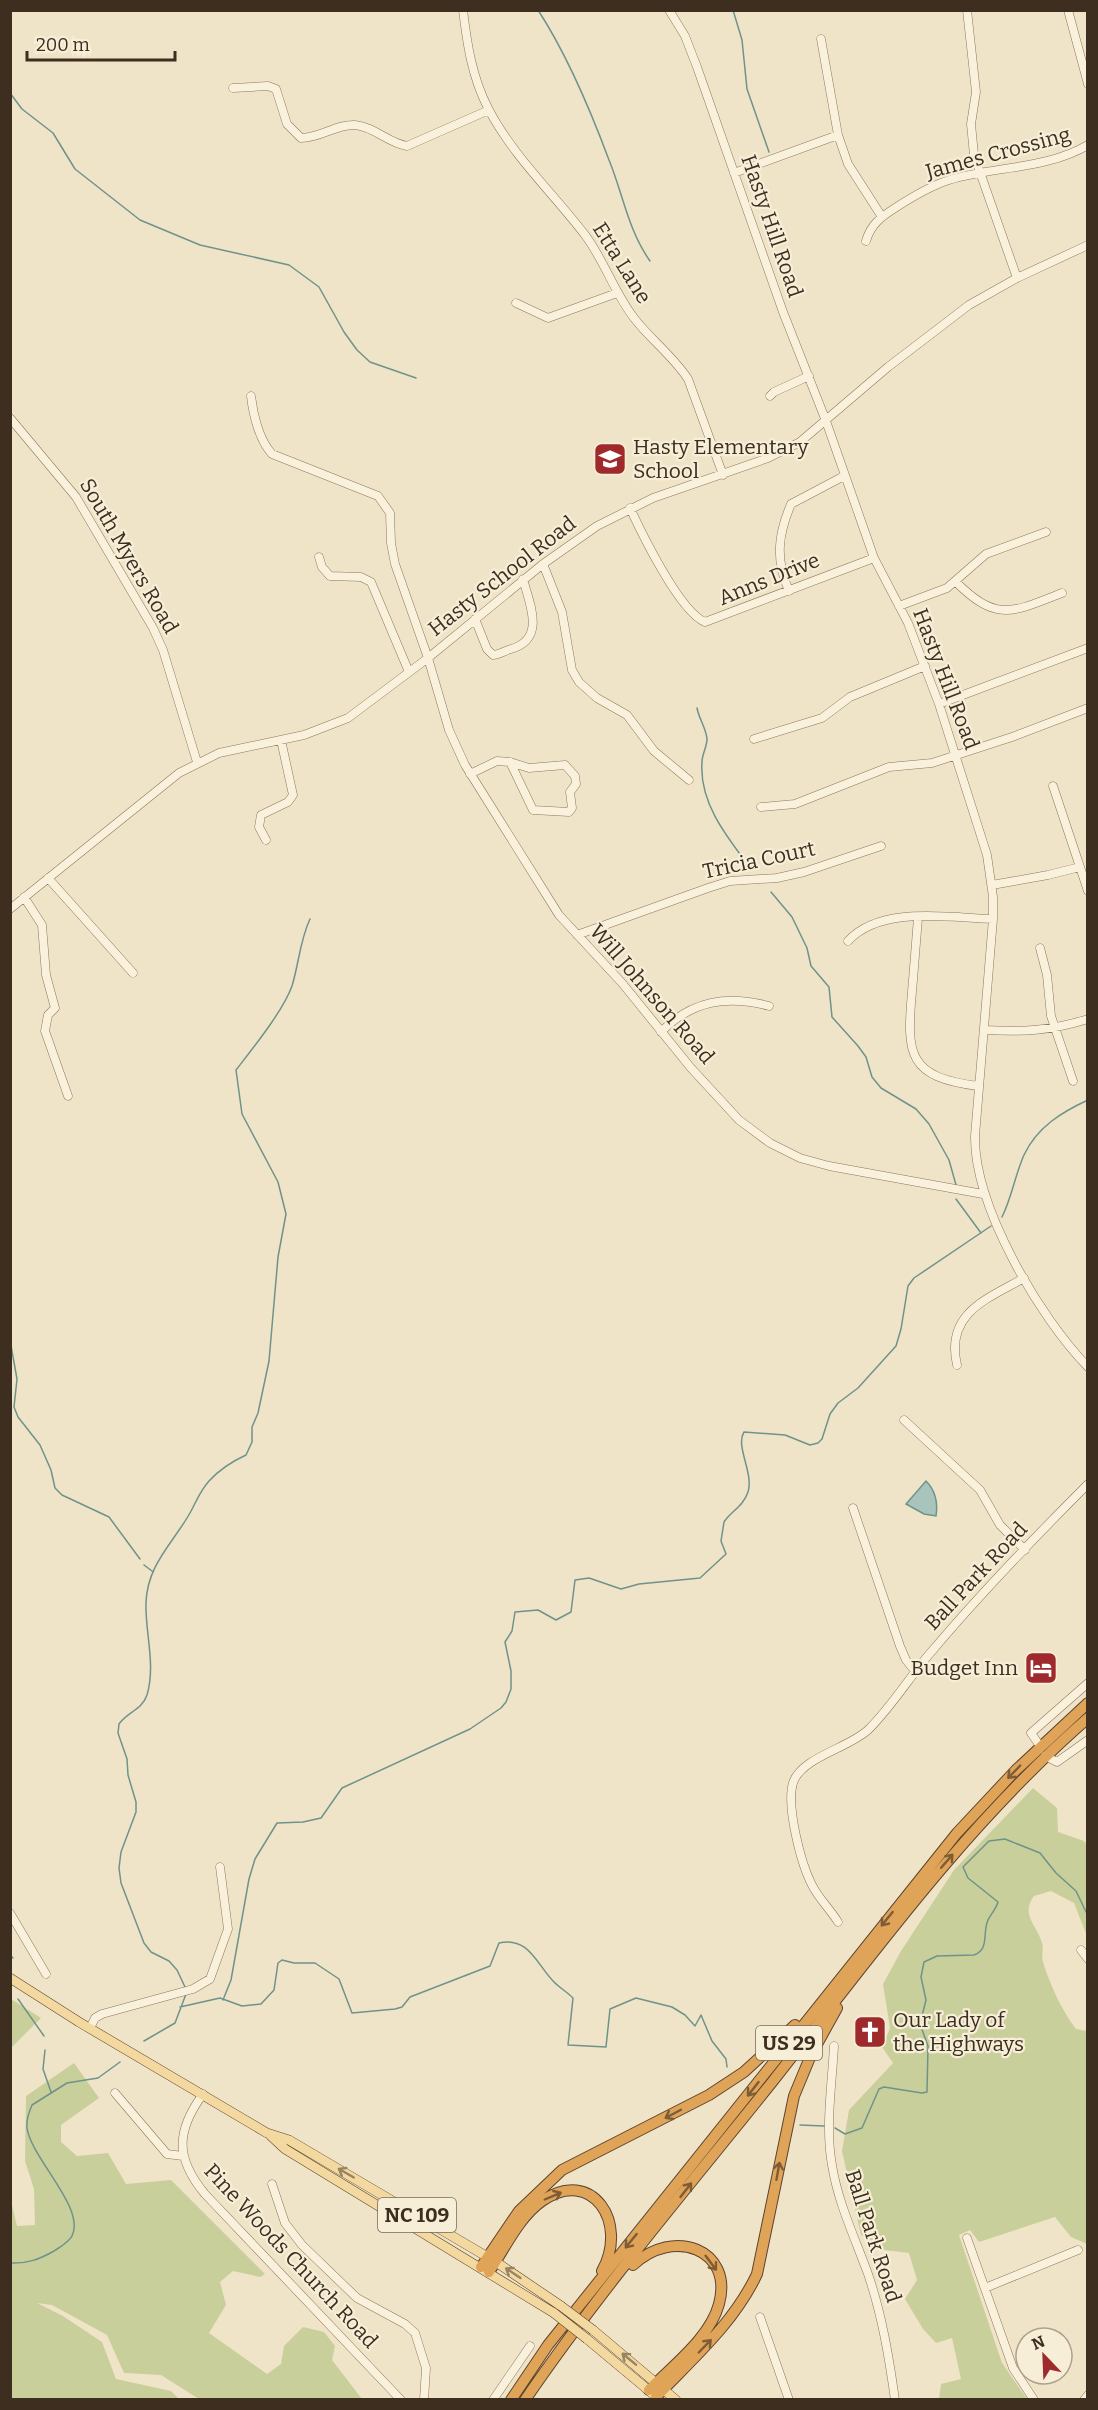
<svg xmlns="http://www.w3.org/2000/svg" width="1098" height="2410" font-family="Bitter,serif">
<rect width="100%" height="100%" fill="#f0e4c8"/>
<path fill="#c9cf9b" d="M1033,1788L1057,1808L1058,1832L1084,1841L1087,1845V1936L1074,1903L1051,1891L1034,1896C1020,1915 1037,1925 1042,1943C1044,1949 1041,1955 1043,1962C1050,1984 1061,2010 1076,2029L1087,2031V2244L1071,2237L1055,2217L979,2242L970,2230L959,2235L1002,2363L1027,2399H939L941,2384L961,2379L952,2338L936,2343L923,2329L905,2299L917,2280L909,2253L884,2250L861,2235L842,2151L849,2110L893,2063L882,2047L890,2028L883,1984L901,1951L954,1870Z
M11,1999L41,2018L11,2048H10Z
M74,2063L99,2098L61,2125V2142L77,2156L108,2153L126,2184L171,2180L265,2274L260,2277L233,2271L220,2282L226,2305L209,2333L267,2374L281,2364L284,2346L303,2327L324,2332L335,2346L332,2360L362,2399H199L161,2375L124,2373L107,2335L52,2305L37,2303L63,2316L102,2342L116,2379L171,2391L179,2399H11V2201L17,2226L35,2225L34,2189L25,2161L26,2096Z"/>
<path fill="#a9c4bc" stroke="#6f938a" stroke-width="1.5" d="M926,1481C935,1490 938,1503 936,1516L924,1514L906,1504Z"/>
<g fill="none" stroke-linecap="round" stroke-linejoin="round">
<path stroke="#6f938a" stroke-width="1.5" d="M538,10C568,56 590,109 609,160C623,194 628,230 650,261
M733,10L742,40L747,89L769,152
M10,93L22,109L53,133L75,169L140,220L200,245L289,265L319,287L344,332L357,350L370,362L416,378
M697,708C699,719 706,728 707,739C707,747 702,754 702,762C699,802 726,836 749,866
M771,892L792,917L807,948L811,966L829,987L832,1017L858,1046L866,1057L872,1077L881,1088L916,1109L929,1124L949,1160L956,1185
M956,1199L981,1233
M1002,1217C1012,1197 1015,1175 1024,1155C1037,1127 1062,1112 1088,1100
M10,1340L17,1379L14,1407L18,1417L40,1445L51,1470L55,1488L62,1495L109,1517L140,1559
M144,1565L152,1571
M10,1955L13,1958
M185,1987L177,1970L169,1961L151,1952L144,1943L121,1883L119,1868L121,1852L136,1812V1802L128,1775L127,1759L118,1733L119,1724C127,1712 142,1710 147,1695C156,1665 145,1632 146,1603C147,1565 173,1543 190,1513C196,1502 200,1491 209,1481C219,1470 233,1461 246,1455L252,1442V1427L258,1413L269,1361L278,1257L286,1214L278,1182L242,1114L236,1070C253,1048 283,1011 292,986C299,963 300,940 310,919
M18,1999L44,2036
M223,2000L231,1980L249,1879L255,1859L277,1823L303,1822L321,1818L342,1788L470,1729L501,1708L506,1702L511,1689V1671L505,1642L512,1631L515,1612L538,1610L556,1620L571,1612L575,1580L589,1578L621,1589L639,1584L700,1578L726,1554L721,1541L724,1522C731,1511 743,1507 748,1492C754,1473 735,1446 744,1432L785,1435L810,1445L818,1443L822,1439L830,1414L838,1403L858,1388L896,1346L901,1329L908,1286L914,1278L991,1226
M180,2007L220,1998L242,2006L261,2004L274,1990L278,1963L282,1960L294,1963H315L339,1979L352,2013L395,2009L402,2007L410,1997L490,1966L499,1943C529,1936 537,1965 554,1982C560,1988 567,1992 573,1998L568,2045L606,2047L610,2009L636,1998L672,2007L685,2015L695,2026L701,2015L712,2041L726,2059L727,2067
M144,2041L175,2023L186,1994
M45,2050L43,2069L51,2092
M800,2125L824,2126
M835,2128L845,2134L862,2128L879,2089L884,2087L922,2093L927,2092L928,2046L920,2024L926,2000L921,1977L924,1962L937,1956L974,1955C990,1949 982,1933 988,1920C991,1914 996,1909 998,1902L968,1878L963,1867L989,1841L1005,1839L1040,1853L1056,1873L1076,1891L1088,1916
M10,2263C27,2264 40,2259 54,2251C60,2247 69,2242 72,2236C86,2208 31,2158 27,2128C26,2120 29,2112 32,2105L67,2083L98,2078L120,2062"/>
<defs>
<path id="minor" d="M463,10C467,44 472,77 488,108C512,155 553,193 585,235C604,260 614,292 634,318C650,339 673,356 688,379L723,475
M669,10L685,36L697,67L783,312L826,421L874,558L908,623L939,704L987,855L993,897V919L975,1136C974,1206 1039,1317 1088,1367
M967,10L976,92L971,124L974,155L1017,278
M1068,10L1088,84
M821,39L838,135L848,164L882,217
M233,88L268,86L276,89L287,124L301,138C321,138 336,124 355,125C375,127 388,143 407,146L489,110
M734,173L838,135
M866,241C871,224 881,217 895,208C912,197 930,186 949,180C994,166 1045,170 1088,145
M516,303L548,318L617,293
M251,396C253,414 259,440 272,454L378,496L390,513L391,543L395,564L428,658L449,730L465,765L559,915L622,983L691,1068L739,1120L770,1143L800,1158L829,1166L983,1194
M770,396L774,392L809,376
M10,418L76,497L153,628L163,650L197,762
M630,508C642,534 680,612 705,622L874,558
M319,557L322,567L330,576L361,577L371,582L409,672
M543,564L562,612L572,670L579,682L597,698L627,715L654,751L689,780
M956,582C997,623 1013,612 1062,593
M789,591C775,559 778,535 791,504L844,476
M899,606L947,588L986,554L1046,532
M475,619L487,649L493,655C499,655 504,651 511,649C546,639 530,605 523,579
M939,704L1088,648
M754,739L822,718L850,697L925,666
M470,774L497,761L510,762L529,768L565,765L575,776L576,784L570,792L572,808L569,812L533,810L510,762
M1053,786L1088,891
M761,807L795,804L889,767L932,763L1012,737L1088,708
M266,840L259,827L261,815L288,802L293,795L281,740
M48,878L133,973
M992,885L1048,875L1080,867
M24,897L42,925L46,975L55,1008L48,1015L45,1031L68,1096
M10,909L179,773L219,753L304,735L348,718L428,658L543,564L597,526L653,498L768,458L800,442L888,367L969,305L1017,278L1088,245
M918,918C916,943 914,967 912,992C906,1056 909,1077 978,1086
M577,935L708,888L730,881L777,878L804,872L881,846
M848,941C881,905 949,918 993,919
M1040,948L1047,975L1051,1016L1073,1081
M984,1030C1023,1032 1050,1031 1088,1019
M661,1032C692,1000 728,995 769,1006
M957,1365C945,1313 987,1299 1024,1278
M904,1420L980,1490L1000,1525L1025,1550
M853,1508L900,1646L906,1660L915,1671
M1040,1746L1031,1733L1088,1683
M1045,1756L1057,1762L1088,1740
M10,1913L46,1974
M838,1922C830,1909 819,1899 812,1885C801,1864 786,1806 793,1783C801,1757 850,1748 869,1729C893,1705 910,1676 932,1651C981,1593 1034,1538 1088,1484
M1081,1950L1088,1959
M90,2028L95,2018L102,2014L193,1989L210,1979L228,1929L220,1867
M834,2046C832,2085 825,2127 832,2165C838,2203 855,2238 868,2274C882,2315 889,2357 895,2400
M115,2093L167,2154L183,2156
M203,2094C176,2131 175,2158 205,2194L401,2400
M272,2184L285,2223L302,2245L357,2298L405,2324L415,2333L426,2368L424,2400
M967,2238L1013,2368L1034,2400
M985,2288L1078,2250
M760,2317L789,2400
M493,2400L530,2346
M1084,2400L1088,2395"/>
<path id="major" d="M10,1978L79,2022L267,2133L289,2140L496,2262L561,2306
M271,2136L285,2149L554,2313
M593,2330L676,2400
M587,2339L653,2394"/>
<path id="highway" d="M633,2265C673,2227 734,2249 719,2304C710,2338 672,2366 649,2390
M481,2267L519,2211L562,2170L709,2095L744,2072L795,2025
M489,2272C505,2248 519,2217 542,2201C592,2166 629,2223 602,2271
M656,2397C693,2358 734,2323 757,2274L794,2096L811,2055L837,2008
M511,2400L548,2345L957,1833L1016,1770L1088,1703
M525,2400C601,2289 689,2186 773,2081C872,1955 966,1824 1088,1718"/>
</defs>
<use href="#minor" stroke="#8d765c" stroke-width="9"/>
<use href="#major" stroke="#5b4430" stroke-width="10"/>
<use href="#highway" stroke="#5b4430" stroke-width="12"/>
<use href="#minor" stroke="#faf1dc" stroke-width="8"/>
<use href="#major" stroke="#f3d9a0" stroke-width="9"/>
<use href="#highway" stroke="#e0a458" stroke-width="10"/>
<defs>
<path id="major-bridge" d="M561,2306L593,2330
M554,2313L587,2339"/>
</defs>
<use href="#major-bridge" stroke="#5b4430" stroke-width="10" stroke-linecap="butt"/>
<use href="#major-bridge" stroke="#f3d9a0" stroke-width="9"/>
</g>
<defs><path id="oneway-shaft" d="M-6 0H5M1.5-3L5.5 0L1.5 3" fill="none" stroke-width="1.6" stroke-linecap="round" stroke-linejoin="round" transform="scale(1.5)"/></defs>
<g stroke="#7e5d36">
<use href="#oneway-shaft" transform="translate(1014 1772) rotate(134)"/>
<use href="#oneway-shaft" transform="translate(947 1861) rotate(-49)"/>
<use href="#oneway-shaft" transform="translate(887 1919) rotate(129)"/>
<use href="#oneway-shaft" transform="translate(753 2089) rotate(128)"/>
<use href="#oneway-shaft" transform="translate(673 2114) rotate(152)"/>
<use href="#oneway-shaft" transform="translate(778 2171) rotate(-80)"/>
<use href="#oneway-shaft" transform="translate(686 2190) rotate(-52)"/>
<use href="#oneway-shaft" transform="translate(553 2196) rotate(-23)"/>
<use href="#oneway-shaft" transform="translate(631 2241) rotate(129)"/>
<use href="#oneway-shaft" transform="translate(711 2263) rotate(53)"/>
<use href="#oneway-shaft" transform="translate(705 2346) rotate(-46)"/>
</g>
<g stroke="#988460">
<use href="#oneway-shaft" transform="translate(346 2173) rotate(-150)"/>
<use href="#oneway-shaft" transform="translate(513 2273) rotate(-146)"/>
<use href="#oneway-shaft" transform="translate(629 2359) rotate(-141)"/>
</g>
<defs>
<symbol id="school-square" viewBox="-11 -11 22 22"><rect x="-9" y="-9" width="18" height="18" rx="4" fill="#9e2a2b" stroke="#f7eed8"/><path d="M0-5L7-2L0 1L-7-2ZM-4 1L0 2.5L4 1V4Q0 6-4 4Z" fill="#fff"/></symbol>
<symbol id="hotel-square" viewBox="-11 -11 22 22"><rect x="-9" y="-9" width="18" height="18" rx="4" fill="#9e2a2b" stroke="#f7eed8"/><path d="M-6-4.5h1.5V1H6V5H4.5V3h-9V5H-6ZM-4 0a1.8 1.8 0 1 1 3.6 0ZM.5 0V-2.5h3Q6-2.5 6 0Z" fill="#fff"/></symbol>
<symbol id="church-square" viewBox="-11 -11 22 22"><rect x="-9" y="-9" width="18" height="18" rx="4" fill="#9e2a2b" stroke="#f7eed8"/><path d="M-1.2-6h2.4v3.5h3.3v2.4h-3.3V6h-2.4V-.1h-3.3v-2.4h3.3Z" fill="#fff"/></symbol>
</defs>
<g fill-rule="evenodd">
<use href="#school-square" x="591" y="440" width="38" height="38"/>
<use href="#hotel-square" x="1022" y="1649" width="38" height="38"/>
<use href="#church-square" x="851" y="2013" width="38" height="38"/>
</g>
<g text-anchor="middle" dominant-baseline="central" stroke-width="4.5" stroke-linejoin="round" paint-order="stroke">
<g fill="#f7eed8" stroke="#756857" stroke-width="1.5">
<rect x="756" y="2026" width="66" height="34" rx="4.5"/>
<rect x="378" y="2198" width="78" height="34" rx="4.5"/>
</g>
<g font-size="20" font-weight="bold" fill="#3d2e20">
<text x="789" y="2043">US 29</text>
<text x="417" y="2215">NC 109</text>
</g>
<g font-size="21" fill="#3d2e20" stroke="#f7eed8">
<text transform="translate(998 153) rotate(-15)">James Crossing</text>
<text transform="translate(772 226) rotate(71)">Hasty Hill Road</text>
<text transform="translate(622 263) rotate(58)">Etta Lane</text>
<text transform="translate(129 556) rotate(60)">South Myers Road</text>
<text transform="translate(502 576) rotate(-38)">Hasty School Road</text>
<text transform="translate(769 579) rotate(-22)">Anns Drive</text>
<text transform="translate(946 679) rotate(69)">Hasty Hill Road</text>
<text transform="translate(759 860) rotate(-12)">Tricia Court</text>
<text transform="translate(652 994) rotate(49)">Will Johnson Road</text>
<text transform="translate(976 1576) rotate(-47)">Ball Park Road</text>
<text transform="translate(873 2236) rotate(72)">Ball Park Road</text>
<text transform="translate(291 2256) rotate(47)">Pine Woods Church Road</text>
</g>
<g font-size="21" fill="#3d2e20" stroke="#f7eed8" text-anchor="start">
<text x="633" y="447">Hasty Elementary<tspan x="633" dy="24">School</tspan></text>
<text x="1018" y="1668" text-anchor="end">Budget Inn</text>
<text x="893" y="2020">Our Lady of<tspan x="893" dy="24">the Highways</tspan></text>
</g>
</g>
<rect width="1098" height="2410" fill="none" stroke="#3d2e20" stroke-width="24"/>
<g transform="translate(1044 2356) rotate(337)"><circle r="28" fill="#f7eed8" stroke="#ada18e" stroke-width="1.5"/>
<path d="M0-4.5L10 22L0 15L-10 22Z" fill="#9e2a2b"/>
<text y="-9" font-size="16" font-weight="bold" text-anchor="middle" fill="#3d2e20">N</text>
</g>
<path d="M27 51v9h148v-9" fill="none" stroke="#3d2e20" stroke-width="3"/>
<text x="36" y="51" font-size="18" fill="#3d2e20" stroke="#f7eed8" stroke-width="4.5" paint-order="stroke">200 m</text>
</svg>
